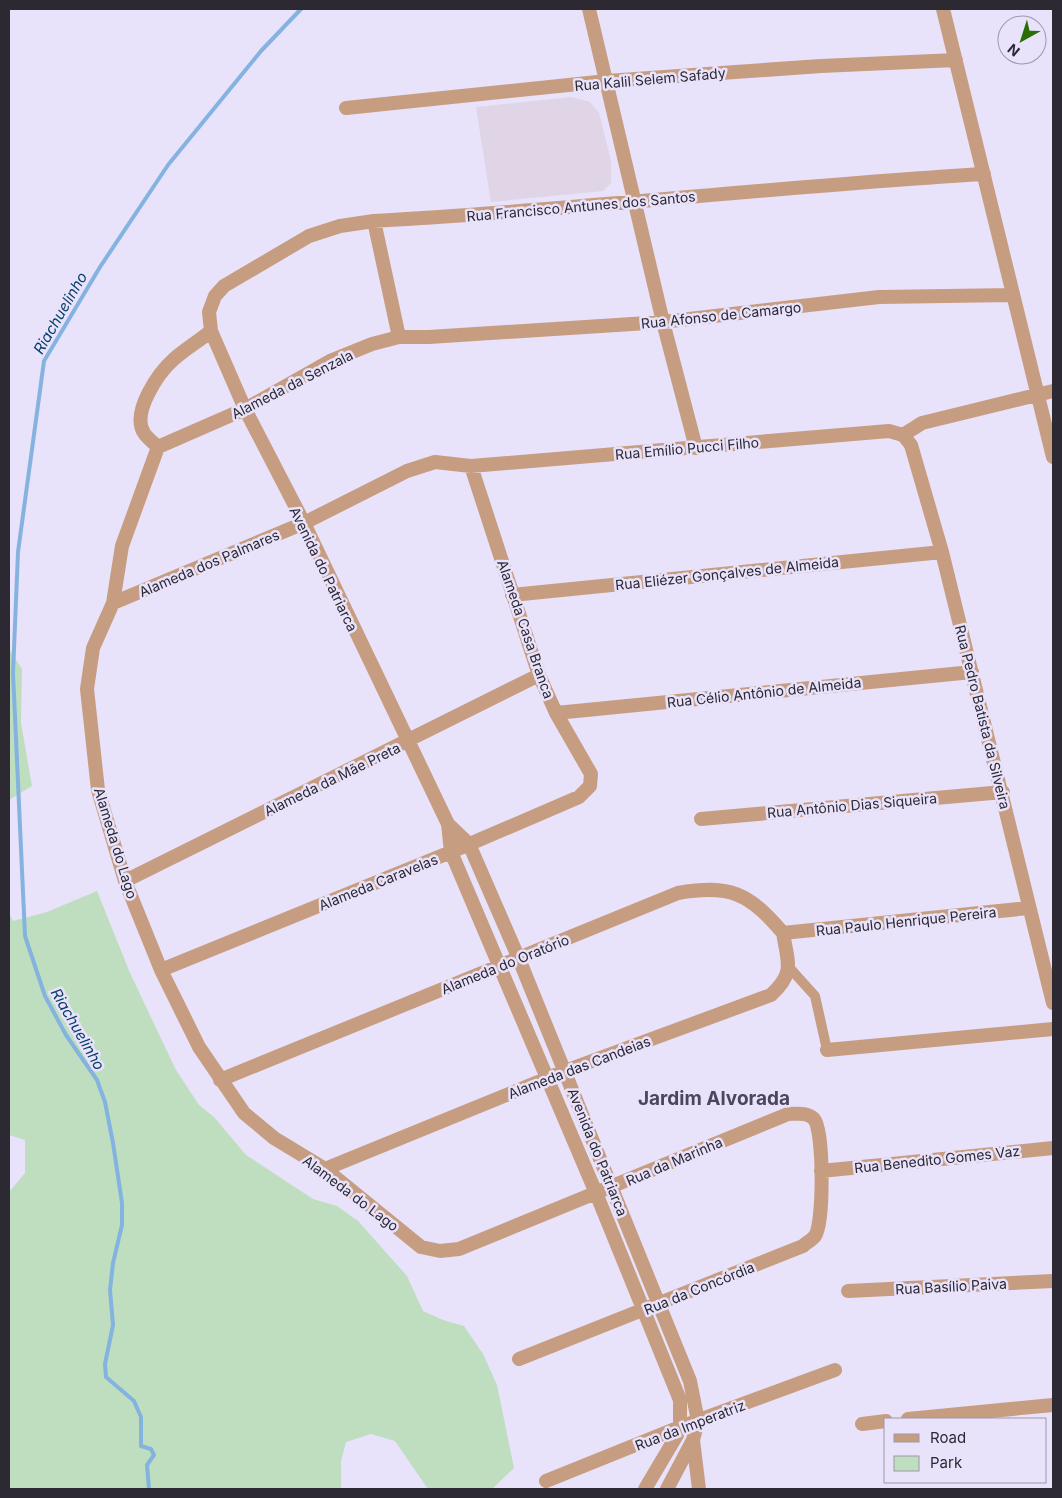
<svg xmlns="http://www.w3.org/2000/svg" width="1062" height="1498" font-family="Inter,sans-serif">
<rect width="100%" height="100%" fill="#e8e2fb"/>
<path fill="#e0d4e7" d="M571,97L590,102L599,113L611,161V183L603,191L491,202L476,107Z"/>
<path fill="#bfdebf" d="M9,649L22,669L21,723L32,786L9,800Z
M97,891L130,973L176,1070L199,1105L214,1117L246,1155L313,1199L337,1206L358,1221L407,1276L423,1311L443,1320L464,1326L483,1354L497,1385L514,1468L492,1489H428L395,1441L371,1434L346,1442L341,1461V1489H9V1192L25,1173V1140L9,1135V913L13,921L47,912Z"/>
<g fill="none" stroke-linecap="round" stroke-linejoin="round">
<path stroke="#84b3e0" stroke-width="4" d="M149,1489L147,1465L154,1455L151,1449L141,1446V1417L134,1401L106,1377L105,1364L113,1325L110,1290L113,1263L122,1225V1203L113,1143L105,1102L97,1080L66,1035L45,996L25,936L13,673L18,552L44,361L100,267L168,165L261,51L301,9"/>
<path stroke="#c79d81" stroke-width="10" d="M788,966L815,996L827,1050"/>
<path stroke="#c79d81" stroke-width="14" d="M589,9L663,322L696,448
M943,9L1053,457
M346,108L607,81L821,66L956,60
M374,221L399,337
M903,435L911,445L942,552L1053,1003
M903,435L922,423L1053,391
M158,447L122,546L113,603L93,648L87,689L98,790L125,881L161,970L199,1047L244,1113L274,1138L325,1169L421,1247L440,1251L459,1249L788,1114C797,1114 807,1112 814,1119C824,1131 824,1223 815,1236C812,1240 806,1243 803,1246L519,1359
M158,447L245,409L330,361L372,344L399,337H429L663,322L879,297L1013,295
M158,447C154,443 147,438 144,433C131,413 158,373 174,359C185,349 199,341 211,331
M512,595L942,552
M113,603L304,523L407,471L435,462L471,466L889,431L903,435
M556,713L972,672
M701,819L1003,792
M448,824L469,844L519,959L690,1381L698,1421L693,1440L667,1489
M125,881L539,675
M783,933L1029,908
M161,970L451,852L579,797L590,786L591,774L556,713L539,675L471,466
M827,1050L1053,1029
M220,1080L678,893C730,884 749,893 783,933
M325,1169L565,1071L771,995C795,973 788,963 783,933
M821,1171L1053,1148
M848,1291L1053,1281
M908,1419L1053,1405
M862,1424L886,1421
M693,1440L699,1489
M546,1481L680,1427L835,1370
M645,1489L677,1435L680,1427V1400L596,1193L451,852L448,824L304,523L245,409L211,331L209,312L215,296L224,286L309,236L340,226L374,221C578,210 780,186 984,174"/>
</g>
<g text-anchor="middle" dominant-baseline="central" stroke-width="5" stroke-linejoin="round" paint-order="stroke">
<g font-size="14" fill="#2c2933" stroke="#e8e2fb">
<text transform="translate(650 79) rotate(-5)">Rua Kalil Selem Safady</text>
<text transform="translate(581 206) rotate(-5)">Rua Francisco Antunes dos Santos</text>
<text transform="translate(721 315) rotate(-6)">Rua Afonso de Camargo</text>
<text transform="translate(292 384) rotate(-27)">Alameda da Senzala</text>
<text transform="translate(687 448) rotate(-5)">Rua Emílio Pucci Filho</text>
<text transform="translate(209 563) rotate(-23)">Alameda dos Palmares</text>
<text transform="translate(324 569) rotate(64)">Avenida do Patriarca</text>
<text transform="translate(727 573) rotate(-6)">Rua Eliézer Gonçalves de Almeida</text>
<text transform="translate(526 629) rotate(71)">Alameda Casa Branca</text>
<text transform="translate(764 692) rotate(-6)">Rua Célio Antônio de Almeida</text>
<text transform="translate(983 717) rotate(76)">Rua Pedro Batista da Silveira</text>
<text transform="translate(332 779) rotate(-26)">Alameda da Mãe Preta</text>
<text transform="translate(852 805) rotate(-5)">Rua Antônio Dias Siqueira</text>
<text transform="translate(116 843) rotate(73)">Alameda do Lago</text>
<text transform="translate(378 882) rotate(-22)">Alameda Caravelas</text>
<text transform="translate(906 921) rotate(-6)">Rua Paulo Henrique Pereira</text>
<text transform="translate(505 964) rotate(-22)">Alameda do Oratório</text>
<text transform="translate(579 1067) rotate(-21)">Alameda das Candeias</text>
<text transform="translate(598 1152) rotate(68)">Avenida do Patriarca</text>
<text transform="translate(937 1159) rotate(-6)">Rua Benedito Gomes Vaz</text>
<text transform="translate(674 1161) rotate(-23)">Rua da Marinha</text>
<text transform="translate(351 1193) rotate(37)">Alameda do Lago</text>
<text transform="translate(951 1286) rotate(-3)">Rua Basílio Paiva</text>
<text transform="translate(699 1288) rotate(-22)">Rua da Concórdia</text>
<text transform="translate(690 1425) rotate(-21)">Rua da Imperatriz</text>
</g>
<g font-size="15" font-style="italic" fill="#083f69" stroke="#e8e2fb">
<text transform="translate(60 313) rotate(-60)">Riachuelinho</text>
<text transform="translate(78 1029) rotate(60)">Riachuelinho</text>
</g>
<g font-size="19" font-weight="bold" fill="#4b465b" stroke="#e8e2fb">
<text x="714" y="1098">Jardim Alvorada</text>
</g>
</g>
<rect width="1062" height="1498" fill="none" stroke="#2c2933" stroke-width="20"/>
<rect x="884" y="1418" width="162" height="65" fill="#e8e2fb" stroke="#9d98ab"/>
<rect x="894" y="1434" width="25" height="8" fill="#c79d81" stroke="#9d98ab"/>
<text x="930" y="1443" font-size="15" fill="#2c2933">Road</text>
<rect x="894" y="1456" width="25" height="15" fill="#bfdebf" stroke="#9d98ab"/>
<text x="930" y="1468" font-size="15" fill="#2c2933">Park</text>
<g transform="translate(1022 40) rotate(219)"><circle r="24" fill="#e8e2fb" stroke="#9d98ab"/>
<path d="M0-4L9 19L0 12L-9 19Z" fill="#2b6e05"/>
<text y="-8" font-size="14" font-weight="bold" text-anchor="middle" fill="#2c2933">N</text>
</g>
</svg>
